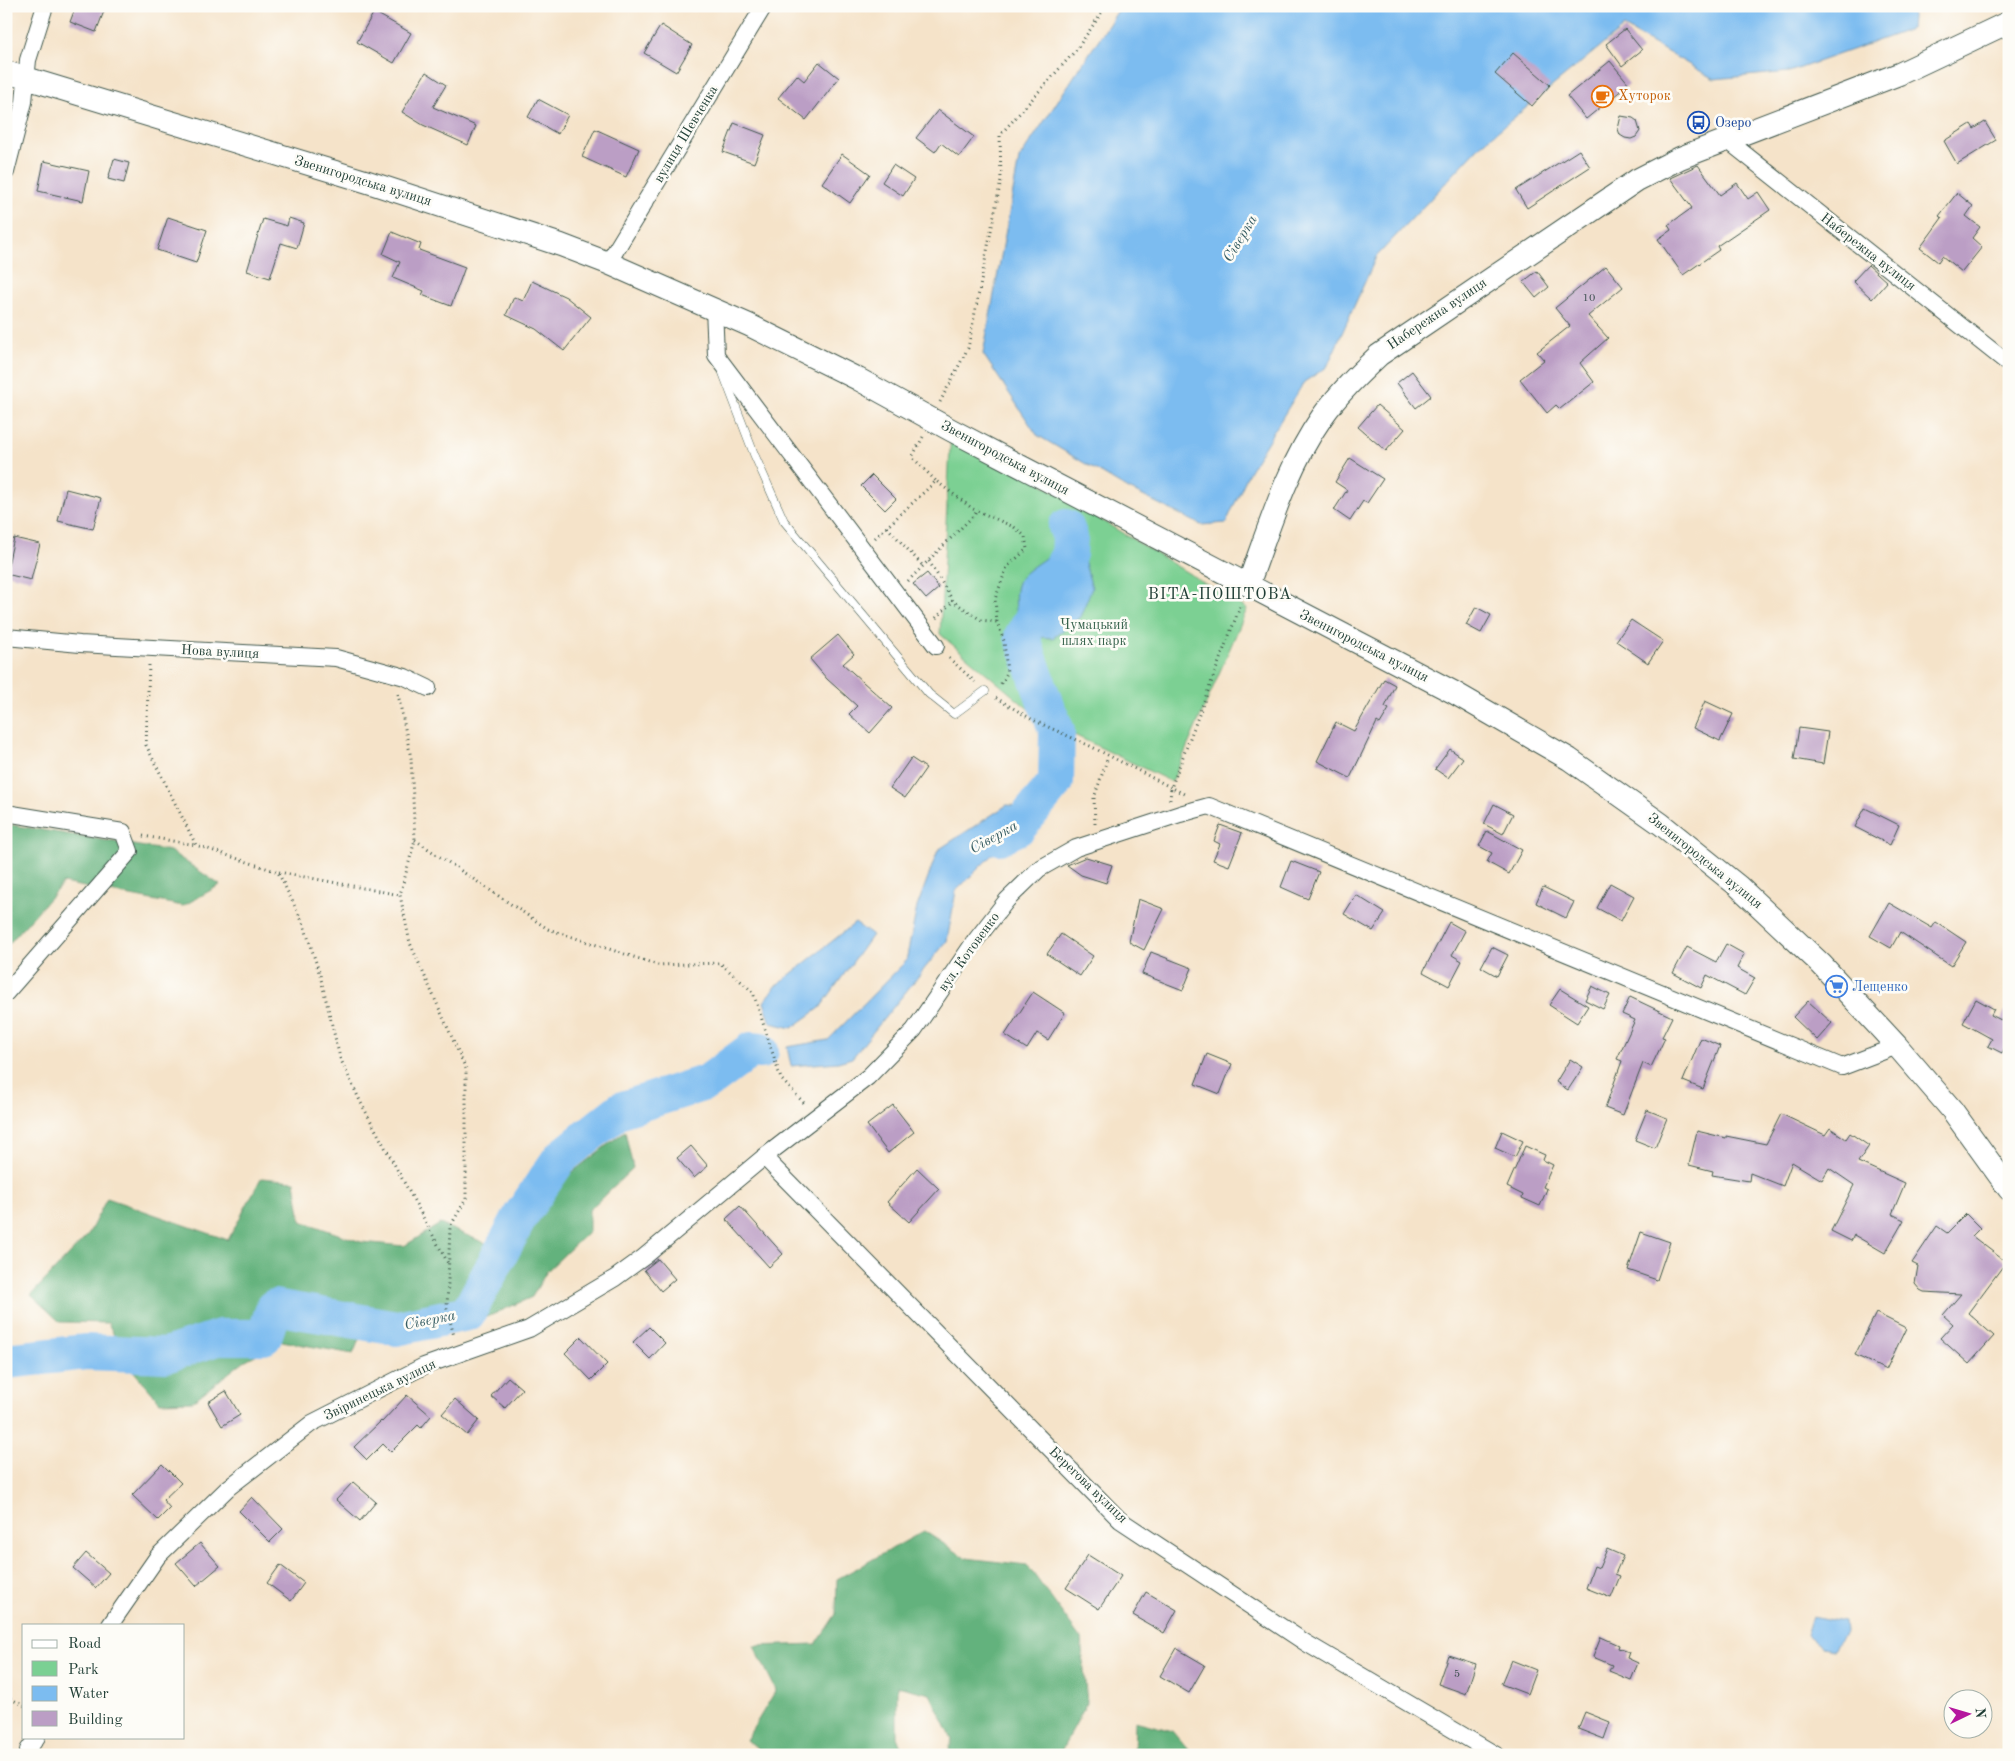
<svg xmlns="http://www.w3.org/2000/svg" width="2015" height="1761" font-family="'Old Standard TT',serif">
<rect width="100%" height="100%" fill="#fdfcf7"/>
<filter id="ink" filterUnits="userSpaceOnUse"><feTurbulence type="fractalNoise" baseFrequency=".02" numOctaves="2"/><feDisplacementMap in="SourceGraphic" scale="10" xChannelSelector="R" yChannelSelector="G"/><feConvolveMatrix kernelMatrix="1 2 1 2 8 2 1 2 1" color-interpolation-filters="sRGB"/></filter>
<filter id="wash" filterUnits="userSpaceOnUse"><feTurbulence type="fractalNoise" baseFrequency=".0096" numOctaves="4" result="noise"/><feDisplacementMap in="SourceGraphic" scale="20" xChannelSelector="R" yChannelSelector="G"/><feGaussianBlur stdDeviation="1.12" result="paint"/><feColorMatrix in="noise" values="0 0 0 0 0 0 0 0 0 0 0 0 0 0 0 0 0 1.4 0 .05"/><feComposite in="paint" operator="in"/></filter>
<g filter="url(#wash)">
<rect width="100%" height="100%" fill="#f5e3c9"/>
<path fill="#7bd093" stroke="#4d8664" d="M951,430L975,443L1247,609L1172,782L1039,718L940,634Z"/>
<path fill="#64b27d" stroke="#427858" d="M6,824L170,851L220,885L183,906L63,883L6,947Z
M625,1131L633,1168L589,1210V1231L547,1271L532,1297L485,1318L419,1336L362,1333L353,1354L282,1341L244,1361L193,1401L160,1402L129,1366L108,1323L60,1322L31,1295L88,1235L107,1198L228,1240L261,1178L295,1181L301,1221L361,1242L404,1246L440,1224L485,1243L530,1233L566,1177Z
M924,1531L966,1558L1027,1565L1081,1639L1087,1703L1059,1755H948L952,1739L930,1694L897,1686V1737L904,1755H765L746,1740L776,1690L754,1646L816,1644L836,1614L837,1579Z
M1135,1721L1173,1731L1193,1755H1134Z"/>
<path fill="#7cbcf0" stroke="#4e7c92" d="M1121,6H1913L1911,29L1789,72L1714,79L1624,27L1481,145L1376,257L1327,367L1304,382L1249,472L1226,523L1201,525L1123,486L1037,435L983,354L1019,159Z
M1053,552C1064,552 1072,555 1083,556L1092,588L1080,617L1053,638L1022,636C1017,621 1010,589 1022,576C1030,567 1044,560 1053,552Z
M1007,805L1040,807L1047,819L1014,847L1002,845L956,891L947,941L852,1058L838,1062L791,1066L787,1047L828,1040L906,961L917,907L938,850Z
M855,923L872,935L820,1008L792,1028L771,1023L764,1002L777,985Z
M1812,1616L1844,1622L1845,1634L1834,1649L1821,1647L1806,1635Z"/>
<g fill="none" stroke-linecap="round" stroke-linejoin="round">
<path stroke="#7cbcf0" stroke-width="36" d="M999,837L1018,828L1056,782L1057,731L1044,700L1022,636L1069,554L1070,537L1066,527
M6,1361L86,1352L166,1355L220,1337H264L274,1307L397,1328L468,1313L521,1215L560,1158L620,1110L708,1082L751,1050L761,1051"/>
</g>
<g id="blocks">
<path fill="#bb9ec5" d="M76,6H106L96,32L70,22Z
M374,12L411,33L394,63L357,42Z
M661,25L692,45L676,72L644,53Z
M1625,29L1642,50L1622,66L1606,44Z
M1513,53L1550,85L1532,106L1495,74Z
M1610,61L1629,84L1586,119L1567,96Z
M819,62L839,78L806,120L778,98L797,75L804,81Z
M426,72L446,85L433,107L476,126L468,145L423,125L402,112Z
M538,99L568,115L558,134L528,117Z
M938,110L974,137L959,157L941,143L935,152L916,138Z
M1621,116L1633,118L1637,121L1640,131L1636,137L1631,139L1625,138L1620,135L1618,129Z
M1985,122L1996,140L1957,164L1944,141L1971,124L1974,129Z
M734,123L765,135L754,163L723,152Z
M595,129L639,149L626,177L582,157Z
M1579,150L1590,167L1527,208L1516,190Z
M842,154L870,174L850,203L822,183Z
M114,159L129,163L124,183L108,179Z
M44,161L89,171L83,201L38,191Z
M893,165L914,179L903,196L882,182Z
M1698,165L1720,195L1737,183L1748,199L1758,192L1770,210L1717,246L1719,250L1683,275L1658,239L1671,230L1668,225L1692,208L1670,178Z
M1957,193L1973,206L1966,216L1980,227L1972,238L1982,247L1962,272L1942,256L1938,262L1920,248L1942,218L1939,216Z
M168,217L207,230L196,263L157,250Z
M289,218L304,223L297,248L281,243L270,278L247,271L263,219L287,226Z
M392,232L421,244L419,250L465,267L451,306L422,295L424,291L393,278L400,262L383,254Z
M1868,265L1887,282L1872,299L1853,281Z
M1606,266L1623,287L1588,316L1608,338L1580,363L1594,382L1560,409L1556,405L1547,413L1520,379L1544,360L1537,352L1570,326L1555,308Z
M1537,271L1549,287L1536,298L1523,282Z
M532,281L566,297L591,317L564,351L536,329L506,315L514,297L523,301Z
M1412,371L1431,396L1416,408L1397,383Z
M1377,405L1405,429L1386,451L1358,427Z
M1350,458L1383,479L1367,503L1363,501L1350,521L1334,510L1347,490L1335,482Z
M872,475L896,499L885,510L861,486Z
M66,489L101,498L93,529L58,521Z
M14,538L40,544L31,580L6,574Z
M927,573L939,588L926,599L913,584Z
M1476,607L1491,615L1481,633L1466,625Z
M1631,620L1663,641L1648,663L1616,641Z
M838,635L854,654L843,664L892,708L870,733L849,714L857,706L827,679L810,659Z
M1384,679L1395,685L1385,707L1389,709L1380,724L1377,722L1350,778L1317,761L1336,722L1354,731Z
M1705,701L1733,714L1720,741L1693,728Z
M1799,728L1828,732L1823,764L1794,759Z
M1450,749L1463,758L1448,778L1435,769Z
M911,758L926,768L905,798L890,788Z
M1494,804L1513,814L1503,834L1484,824Z
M1865,808L1899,825L1890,845L1855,827Z
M1220,825L1242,833L1229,866L1213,860L1220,844L1214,841Z
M1487,831L1522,850L1509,874L1487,862L1492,853L1479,846Z
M1086,857L1112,865L1106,883L1081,875L1067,865Z
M1291,861L1319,872L1308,899L1281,887Z
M1610,883L1634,896L1621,921L1597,908Z
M1543,887L1574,902L1566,918L1536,903Z
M1356,895L1385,913L1373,931L1344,914Z
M1138,899L1164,909L1144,950L1129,942Z
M1889,903L1932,928L1936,922L1966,942L1951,966L1900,932L1891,948L1870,936Z
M1449,922L1465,931L1452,955L1462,961L1449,986L1423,972Z
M1061,934L1093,956L1080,976L1047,954Z
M1726,944L1744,954L1737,968L1755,978L1745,995L1707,975L1701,988L1673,973L1687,947L1716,962Z
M1492,947L1508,955L1497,976L1481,967Z
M1151,952L1192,968L1183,990L1142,974Z
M1592,986L1610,995L1603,1009L1585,1000Z
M1560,989L1588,1006L1577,1023L1549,1005Z
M1033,992L1065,1013L1048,1040L1037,1033L1027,1049L1005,1035Z
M1630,997L1672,1017L1662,1037L1665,1038L1651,1067L1643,1063L1623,1115L1605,1108L1622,1061L1617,1059L1635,1020L1622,1014Z
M1976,999L1994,1009L1991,1015L2001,1020L2009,1002V1048L2005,1047L2002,1053L1988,1046L1992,1039L1963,1023Z
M1808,1001L1832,1023L1817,1040L1793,1017Z
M1701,1038L1720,1046L1703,1089L1683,1081Z
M1207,1054L1232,1064L1220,1094L1195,1084Z
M1570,1059L1583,1067L1568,1090L1556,1082Z
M893,1105L914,1132L888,1153L867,1125Z
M1647,1110L1667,1118L1655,1148L1635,1140Z
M1781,1114L1825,1135L1830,1128L1846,1139L1850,1133L1869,1146L1858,1162L1905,1183L1892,1214L1904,1220L1885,1253L1854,1235L1851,1241L1831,1231L1854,1185L1829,1168L1822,1180L1792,1162L1783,1186L1750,1173L1749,1181L1712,1175L1713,1171L1689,1165L1697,1131L1726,1138V1136L1766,1144Z
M1502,1131L1523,1141L1515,1157L1495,1148Z
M691,1146L708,1166L694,1178L677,1158Z
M1525,1146L1545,1155L1543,1160L1553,1165L1543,1187L1547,1189L1540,1206L1522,1198L1523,1195L1507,1187Z
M917,1168L939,1189L909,1222L887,1202Z
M740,1206L783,1254L769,1267L726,1219Z
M1966,1214L1980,1228L1972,1236L2006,1262L1968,1313L1994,1336L1969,1364L1940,1338L1953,1324L1943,1315L1961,1294L1924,1292L1920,1290L1915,1284L1918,1266L1912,1263L1937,1226L1947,1233Z
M1641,1232L1670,1242L1657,1280L1628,1270Z
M658,1259L675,1279L661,1291L644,1270Z
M1876,1313L1906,1328L1886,1370L1855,1355Z
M649,1327L665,1343L650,1359L633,1342Z
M581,1337L607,1364L591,1380L565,1353Z
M508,1377L522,1389L505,1408L491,1396Z
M226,1391L240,1415L222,1426L208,1402Z
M407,1395L431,1416L421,1428L418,1425L391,1452L383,1444L367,1460L354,1447L381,1421L382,1422Z
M455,1399L479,1420L467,1435L442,1414Z
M162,1464L181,1483L163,1500L170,1508L158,1520L132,1495Z
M353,1482L376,1502L360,1521L336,1500Z
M252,1497L283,1529L270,1542L239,1511Z
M200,1543L220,1566L196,1586L176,1563Z
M1607,1549L1623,1556L1615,1574L1620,1576L1611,1598L1586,1588L1594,1566L1599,1568Z
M86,1553L109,1573L96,1588L73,1568Z
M1088,1555L1121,1576L1099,1609L1066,1588Z
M280,1565L304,1583L291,1601L267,1583Z
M1146,1592L1177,1610L1164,1633L1133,1615Z
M1601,1637L1619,1645L1618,1648L1629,1652L1627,1658L1638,1663L1631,1680L1609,1671L1612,1665L1593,1657Z
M1176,1648L1205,1665L1189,1693L1160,1676Z
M1448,1655L1476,1664L1466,1694L1438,1684Z
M1511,1660L1536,1670L1527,1694L1501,1684Z
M1585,1712L1610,1722L1604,1739L1578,1729Z"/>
</g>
</g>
<g filter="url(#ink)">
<use href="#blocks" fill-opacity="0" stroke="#3f564a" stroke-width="1"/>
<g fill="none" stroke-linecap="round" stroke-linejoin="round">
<defs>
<path id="lane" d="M723,373L754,454L784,521L929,694L954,714L985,691"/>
<path id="street" d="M1727,140L2009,364
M6,172L24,102L28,60L45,6
M608,263L764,6
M714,308L716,355L936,646
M6,637L80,644L336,658L405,677L428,688
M6,813L123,832L130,851L6,993
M764,1157L1120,1520L1306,1643L1496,1755
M110,1625L158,1556L228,1488L312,1423L424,1366L529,1329L615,1278L644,1257L764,1157L868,1077L914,1030L972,945L1007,900L1039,869L1076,848L1180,814L1209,806L1842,1067L1897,1046
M28,1750L37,1737"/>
<path id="secondary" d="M6,72L368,182L561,245L608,263L749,325L858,379L951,430L1453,692L1569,759L1661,824L1738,886L1821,964L1897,1046L1952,1110L2009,1189
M1248,585C1269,528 1287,467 1322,417C1338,394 1359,374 1379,355L1637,180L1680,158L1899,74L2009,22"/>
</defs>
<use href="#lane" stroke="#3f564a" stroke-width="9"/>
<use href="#street" stroke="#3f564a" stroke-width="18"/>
<use href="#secondary" stroke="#3f564a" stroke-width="24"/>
<path stroke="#3f564a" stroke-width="3" stroke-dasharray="1 4" stroke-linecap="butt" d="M940,402L968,348L1001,180L1000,135L1077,49L1106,6
M923,437L912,457L936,481
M887,527L923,566
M875,538L936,481L973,509L1014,527L1025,536L1027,549L1007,567L995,599L997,622L1004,641L1007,673L999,687
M929,561L953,601L981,620L997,622
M908,581L978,511
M936,618L953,601
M949,658L975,682
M149,665L146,745L196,845L278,872L304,925L320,975L340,1058L361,1103L449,1265
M398,694L411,758L415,840L400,895L410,943L466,1069V1199L450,1227L447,1309L454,1336
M996,698L1033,720L1090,746L1184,794
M1170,800L1171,788L1241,604
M1095,824L1094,798L1108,757
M143,836L196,845
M415,840L548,929L658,965L720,963L753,992L781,1079L805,1104
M279,872L400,895
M6,1696L24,1706"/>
<use href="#lane" stroke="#fff" stroke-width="8"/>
<use href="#street" stroke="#fff" stroke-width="16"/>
<use href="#secondary" stroke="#fff" stroke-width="22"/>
</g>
</g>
<defs>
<symbol id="cafe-ring" viewBox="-11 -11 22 22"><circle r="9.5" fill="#fdfcf7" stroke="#e8710a" stroke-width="1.5"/><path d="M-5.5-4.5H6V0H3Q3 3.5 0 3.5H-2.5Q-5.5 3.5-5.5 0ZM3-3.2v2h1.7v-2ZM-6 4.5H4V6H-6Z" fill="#e8710a"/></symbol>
<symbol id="bus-ring" viewBox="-11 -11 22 22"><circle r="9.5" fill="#fdfcf7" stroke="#1a4fb4" stroke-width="1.5"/><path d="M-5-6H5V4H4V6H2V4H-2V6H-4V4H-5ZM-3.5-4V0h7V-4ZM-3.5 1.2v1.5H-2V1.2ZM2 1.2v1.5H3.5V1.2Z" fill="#1a4fb4"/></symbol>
<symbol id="supermarket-ring" viewBox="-11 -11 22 22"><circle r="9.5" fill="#fdfcf7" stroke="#3f7fe0" stroke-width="1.5"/><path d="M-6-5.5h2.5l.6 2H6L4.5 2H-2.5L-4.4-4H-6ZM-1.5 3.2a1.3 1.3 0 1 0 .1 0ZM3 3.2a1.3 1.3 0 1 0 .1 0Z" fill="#3f7fe0"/></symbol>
</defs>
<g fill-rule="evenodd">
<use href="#cafe-ring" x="1590" y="84" width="25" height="25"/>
<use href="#bus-ring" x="1686" y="110" width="25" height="25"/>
<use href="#supermarket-ring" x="1824" y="974" width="25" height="25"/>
</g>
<g text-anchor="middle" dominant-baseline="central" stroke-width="5" stroke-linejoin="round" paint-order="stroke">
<g font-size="11" fill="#465558">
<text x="1589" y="298">10</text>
<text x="1457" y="1674">5</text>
</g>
<g font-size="14" fill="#c56008" stroke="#fdfcf7" text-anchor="start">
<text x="1618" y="96">Хуторок</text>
</g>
<g font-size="14" fill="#164399" stroke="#fdfcf7" text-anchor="start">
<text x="1715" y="123">Озеро</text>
</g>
<g font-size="14" fill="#1f3d34" stroke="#fdfcf7">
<text transform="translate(686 134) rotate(-59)">вулиця Шевченка</text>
<text transform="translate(363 181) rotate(17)">Звенигородська вулиця</text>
<text transform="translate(1868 252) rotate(38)">Набережна вулиця</text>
<text transform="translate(1437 314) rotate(-34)">Набережна вулиця</text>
<text transform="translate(1005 458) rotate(28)">Звенигородська вулиця</text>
<text transform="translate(1364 646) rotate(27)">Звенигородська вулиця</text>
<text transform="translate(220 652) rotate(3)">Нова вулиця</text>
<text transform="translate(1705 861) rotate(39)">Звенигородська вулиця</text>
<text transform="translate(969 952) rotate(-54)">вул. Котовенко</text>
<text transform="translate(380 1390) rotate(-26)">Звіринецька вулиця</text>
<text transform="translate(1088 1485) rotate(44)">Берегова вулиця</text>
</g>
<g font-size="14" fill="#36624c" stroke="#fdfcf7">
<text x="1094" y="625">Чумацький<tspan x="1094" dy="16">шлях парк</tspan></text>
</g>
<g font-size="14" fill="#366cbe" stroke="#fdfcf7" text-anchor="start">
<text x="1852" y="987">Лещенко</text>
</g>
<g font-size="15" font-style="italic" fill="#365d63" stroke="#fdfcf7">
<text transform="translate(1241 239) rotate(-59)">Сіверка</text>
<text transform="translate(994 838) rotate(-29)">Сіверка</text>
<text transform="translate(430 1321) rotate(-11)">Сіверка</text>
</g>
<g font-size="16" letter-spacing="1" fill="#1f3d34" stroke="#fdfcf7">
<text x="1220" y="595">ВІТА-ПОШТОВА</text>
</g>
</g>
<rect width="2015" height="1761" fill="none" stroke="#fdfcf7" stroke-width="25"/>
<rect x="22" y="1624" width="162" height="115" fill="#fdfcf7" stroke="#a4b0a9"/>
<rect x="32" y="1640" width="25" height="8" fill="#ffffff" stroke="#a4b0a9"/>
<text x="68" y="1648" font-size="15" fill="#1f3d34">Road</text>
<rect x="32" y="1661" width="25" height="15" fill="#7bd093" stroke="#a4b0a9"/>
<text x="68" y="1674" font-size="15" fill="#1f3d34">Park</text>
<rect x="32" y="1686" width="25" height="15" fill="#7cbcf0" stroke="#a4b0a9"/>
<text x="68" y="1698" font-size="15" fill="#1f3d34">Water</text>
<rect x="32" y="1711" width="25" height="15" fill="#bb9ec5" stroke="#a4b0a9"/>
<text x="68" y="1724" font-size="15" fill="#1f3d34">Building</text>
<g transform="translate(1968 1714) rotate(85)"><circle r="24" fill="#fdfcf7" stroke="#a4b0a9"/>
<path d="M0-4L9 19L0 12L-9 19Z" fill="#b5179e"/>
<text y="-8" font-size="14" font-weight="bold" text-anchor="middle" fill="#1f3d34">N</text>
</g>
</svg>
